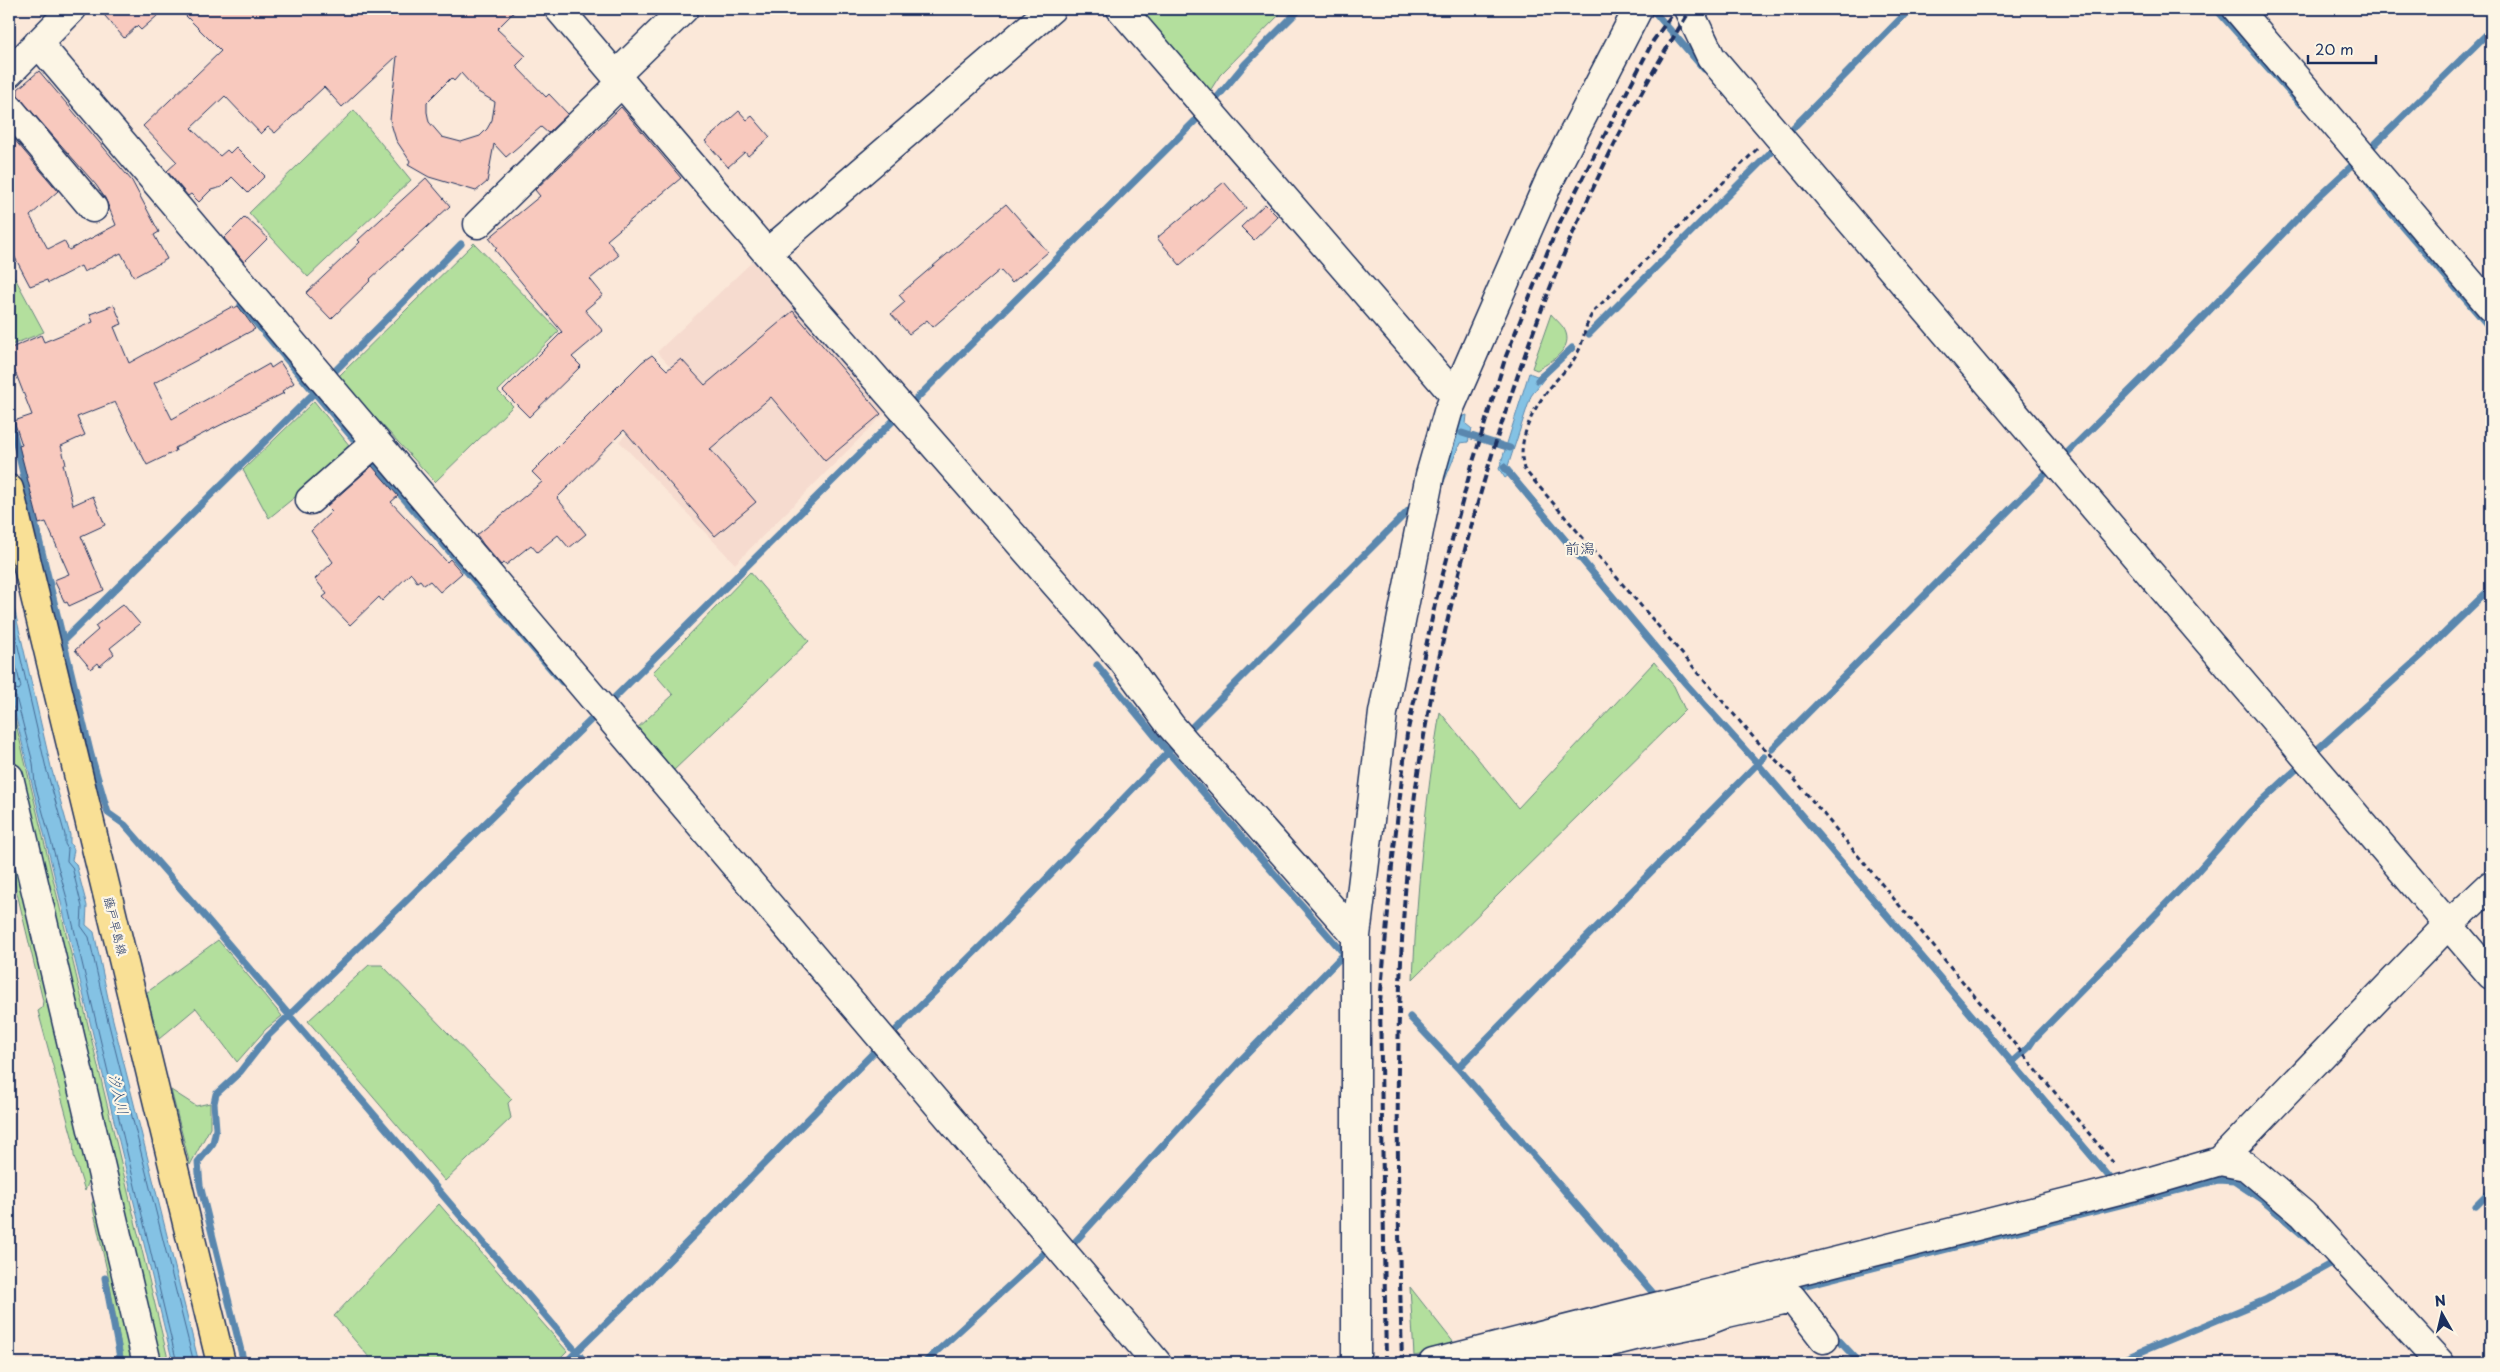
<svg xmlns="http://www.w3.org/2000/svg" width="2500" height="1372" font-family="'Playpen Sans','Klee One',sans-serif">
<rect width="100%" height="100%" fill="#fbe8d9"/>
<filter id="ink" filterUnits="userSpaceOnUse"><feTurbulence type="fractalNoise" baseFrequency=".02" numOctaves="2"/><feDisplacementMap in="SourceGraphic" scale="10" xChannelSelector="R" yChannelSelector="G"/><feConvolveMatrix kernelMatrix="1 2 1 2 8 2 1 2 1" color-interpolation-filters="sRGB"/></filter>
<g filter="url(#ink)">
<path fill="#f6dbcf" d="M754,260L885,413L735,564L619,441L684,381L657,352Z"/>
<path fill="#b3df9d" stroke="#67877e" d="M1135,9H1285L1220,75L1208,94Z
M354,110L411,180L308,277L249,213Z
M474,243L559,331L498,391L513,406L435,482L338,377Z
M9,267L44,332L9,346Z
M1551,314C1556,320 1564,326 1566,333C1572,350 1549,363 1537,370L1532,368Z
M314,401L353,450L269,518L243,470Z
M750,572L809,641L672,772L635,730L673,695L653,672Z
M1654,662L1674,686L1685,710L1413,979C1417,888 1425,803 1440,712L1518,808Z
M9,695L169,1363H151L9,758Z
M9,805L91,1176L85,1191L74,1156L73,1140L38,1011L42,1008L43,1001L9,860Z
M218,940L282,1016L266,1029L237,1062L196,1008L159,1039L146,993Z
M369,965H382L512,1099L508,1103L511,1118L445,1181L308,1021Z
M171,1090L196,1106L210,1103V1128L190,1165Z
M100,1182L142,1363H124L108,1275L92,1204Z
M439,1204L567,1351L555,1363H374L334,1316Z
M1410,1287L1458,1348L1414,1356Z"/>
<path fill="#84c2e4" stroke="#5a87ae" d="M1543,371L1546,376L1531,396L1508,466L1513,472L1505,478L1499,469L1529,373L1537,376Z
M1467,415L1466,424L1472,429L1468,442L1460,443L1444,482L1447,461L1461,417Z
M9,586L51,767L70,835V843L74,850L72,860L76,864L87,906L86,925L94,932L111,1012L199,1363H173L9,689Z"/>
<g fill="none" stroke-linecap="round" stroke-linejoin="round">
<path stroke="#456a94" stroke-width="1" d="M9,607L46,768L65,835V844L68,849L67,861L72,867L82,907L81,926L89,937L106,1013L194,1363
M9,638L21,687L19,690L9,687
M9,693L16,697L33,763L35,784L66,895L177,1363"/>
<path stroke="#5a87ae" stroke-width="7" d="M1652,9L1704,69
M2216,9L2300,104
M1211,105L1245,64L1300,9
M1788,133L1910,9
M2367,152L2491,30
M2368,182L2379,199L2491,329
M241,305L361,448
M1589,334L1777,146
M333,373L461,244
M1538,380L1572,348
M908,407L1203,113
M9,415L91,755L108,813L125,825L202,913L586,1363
M1462,433L1510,448
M368,457L562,682
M2060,460L2180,341L2317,198L2359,159
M1504,467L1686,684L1757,763L2112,1180
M64,640L316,391
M1097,665L1168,752L1347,957
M606,706L900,414
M1191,728L1415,504
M1772,749L2052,467
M2313,753L2421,656L2491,588
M1410,1017L1458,1068L1653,1293
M888,1038L997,930L1171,749
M2012,1062L2028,1048L2034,1039L2196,873L2251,811L2302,764
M1458,1068L1764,757
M2476,1206L2491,1191
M1065,1246L1073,1244L1238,1063L1344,954
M105,1278L121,1363
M1790,1289L2218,1180L2234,1181L2261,1199L2312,1243
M1832,1333L1860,1363
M244,1363L200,1185L198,1162L213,1143L216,1129L214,1103L216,1094L240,1072L268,1036L598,713
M565,1363L644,1286L880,1046
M924,1363L1048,1250L1052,1249
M2114,1363L2265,1300L2332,1263"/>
</g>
<path fill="#f8c9be" stroke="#1b2f5e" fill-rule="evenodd" d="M99,9H165L141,30L137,26L124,38Z
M179,9H517L497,29L526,56L516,66L546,97L549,94L568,114L548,133L541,127L506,157L494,144L487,182L476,191L429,177L408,165L410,161L396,140L390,120L397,56L342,107L324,87L275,133L268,127L261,134L225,96L191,128L220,156L227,150L230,153L236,147L265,176L248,193L232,177L222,187L211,190L199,202L191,194L188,196L167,171L177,162L143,126L221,51ZM461,73L478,92L495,102L492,120L487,129L480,136L461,142L442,137L429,122L427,112V102L451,78L454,81Z
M39,71L132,181L159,232L154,235L167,259L134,277L121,253L84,272L81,266L48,283L47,280L30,286L9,246V141L13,138L58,191L30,216L48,249L64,241L69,250L116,225L105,198L96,185L18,96V89Z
M621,107L681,178L607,240L619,255L590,279L603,295L585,310L603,331L572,357L581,366L529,417L503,391L562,332L495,250L497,248L489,238L540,196L535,190Z
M739,111L747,120L752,116L770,137L748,156L745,152L728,167L705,141Z
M426,178L450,206L370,279L371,280L331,319L306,293L360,242L358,240Z
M1224,182L1246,208L1180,265L1157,238Z
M1006,204L1048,252L1012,283L1000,270L933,327L927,320L909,334L891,314L905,302L899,295Z
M1265,204L1278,217L1254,240L1241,227Z
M245,217L268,238L244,262L224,238Z
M114,305L122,324L114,327L129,363L233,306L234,308L238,306L255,329L154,383L172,419L269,364L271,368L280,362L294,383L282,391L284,393L175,448L176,451L147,465L115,402L77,417L85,435L61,446L66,464H63L73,505L93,496L105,525L81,536L104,590L69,606L67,602L65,603L54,580L69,574L46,522L39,524L19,446L22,445L14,421L32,415L9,356V349L41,335L44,342L93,322L90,314Z
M793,311L881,414L825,461L771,397L710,449L756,502L715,536L624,430L557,498L586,534L569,548L558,535L537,552L531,545L506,565L503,563L501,565L483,544L477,535L542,482L532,472L642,362L652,355L667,370L681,359L705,385Z
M372,466L398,496L391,502L447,562L450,559L462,573L440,592L430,581L424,585L420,580L417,582L411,573L382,601L379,597L350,625L323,597L327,594L315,579L333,562L311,531L332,511L327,506Z
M123,604L140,624L110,648L114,654L100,666L98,663L91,669L75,650L98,630L95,626Z"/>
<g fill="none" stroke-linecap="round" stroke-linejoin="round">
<defs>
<path id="minor" d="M559,9L806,299L1123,661L1171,726L1356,936
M1121,9L1455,396
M1688,9L1711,57C1971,363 2233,668 2491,975
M2237,9L2491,307
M38,43L1157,1363
M9,73L72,9
M616,75L684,9
M9,108L93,208
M478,224L622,82
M767,253L1051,9
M310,500L376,442
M9,777L147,1363
M2220,1161L2438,935L2491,885
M1356,1363V936L1383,713L1430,475L1448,412L1550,179L1638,9
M1433,1363L2131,1187L2220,1161L2246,1166L2303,1214L2440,1363
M1527,1363L1639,1335L1704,1322L1727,1313L1792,1298L1824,1339"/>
<path id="major" d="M9,489L221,1363"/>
</defs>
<use href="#minor" stroke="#1b2f5e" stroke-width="31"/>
<use href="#major" stroke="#1b2f5e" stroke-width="31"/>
<path stroke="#1b2f5e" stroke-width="3" stroke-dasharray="5 4" stroke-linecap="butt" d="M1757,149L1594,311C1583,327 1585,340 1577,354C1571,366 1561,374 1553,384C1534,406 1516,440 1524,469L1754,738L1791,775L2116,1166
M1840,1356L1846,1363"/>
<use href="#minor" stroke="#fcf5e5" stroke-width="28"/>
<use href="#major" stroke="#f9e096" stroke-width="28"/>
<path stroke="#1b2f5e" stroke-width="4" stroke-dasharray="8 4" stroke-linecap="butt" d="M1386,1363L1380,1002L1392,866L1407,734L1436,600L1472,465L1506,356L1557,228L1653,41L1676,9
M1402,1363C1398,1198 1393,1033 1407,868C1416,757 1439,649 1467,542C1517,355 1587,172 1691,9"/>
</g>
</g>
<g text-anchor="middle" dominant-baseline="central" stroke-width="4.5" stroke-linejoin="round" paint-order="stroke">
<g font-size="12" fill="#1b2f5e" stroke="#fcf5e5">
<text transform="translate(116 926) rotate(76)">藤戸早島線</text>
</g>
<g font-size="14" font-style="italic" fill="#355480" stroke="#fcf5e5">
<text transform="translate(119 1094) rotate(76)">汐入川</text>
</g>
<g font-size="15" fill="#1b2f5e" stroke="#fcf5e5">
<text x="1580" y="547">前潟</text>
</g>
</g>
<rect width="2500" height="1372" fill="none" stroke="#fcf5e5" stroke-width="30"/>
<rect x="15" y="15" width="2470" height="1342" fill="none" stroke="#1b2f5e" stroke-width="2" filter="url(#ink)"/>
<g transform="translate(2442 1314) rotate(352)" stroke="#fcf5e5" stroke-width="4" paint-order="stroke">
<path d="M0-4L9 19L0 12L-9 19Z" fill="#1b2f5e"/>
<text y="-8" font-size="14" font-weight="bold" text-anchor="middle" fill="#1b2f5e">N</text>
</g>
<path d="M2308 55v8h68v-8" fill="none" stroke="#1b2f5e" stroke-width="2.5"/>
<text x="2315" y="55" font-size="15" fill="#1b2f5e" stroke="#fcf5e5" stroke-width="4" paint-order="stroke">20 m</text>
</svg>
